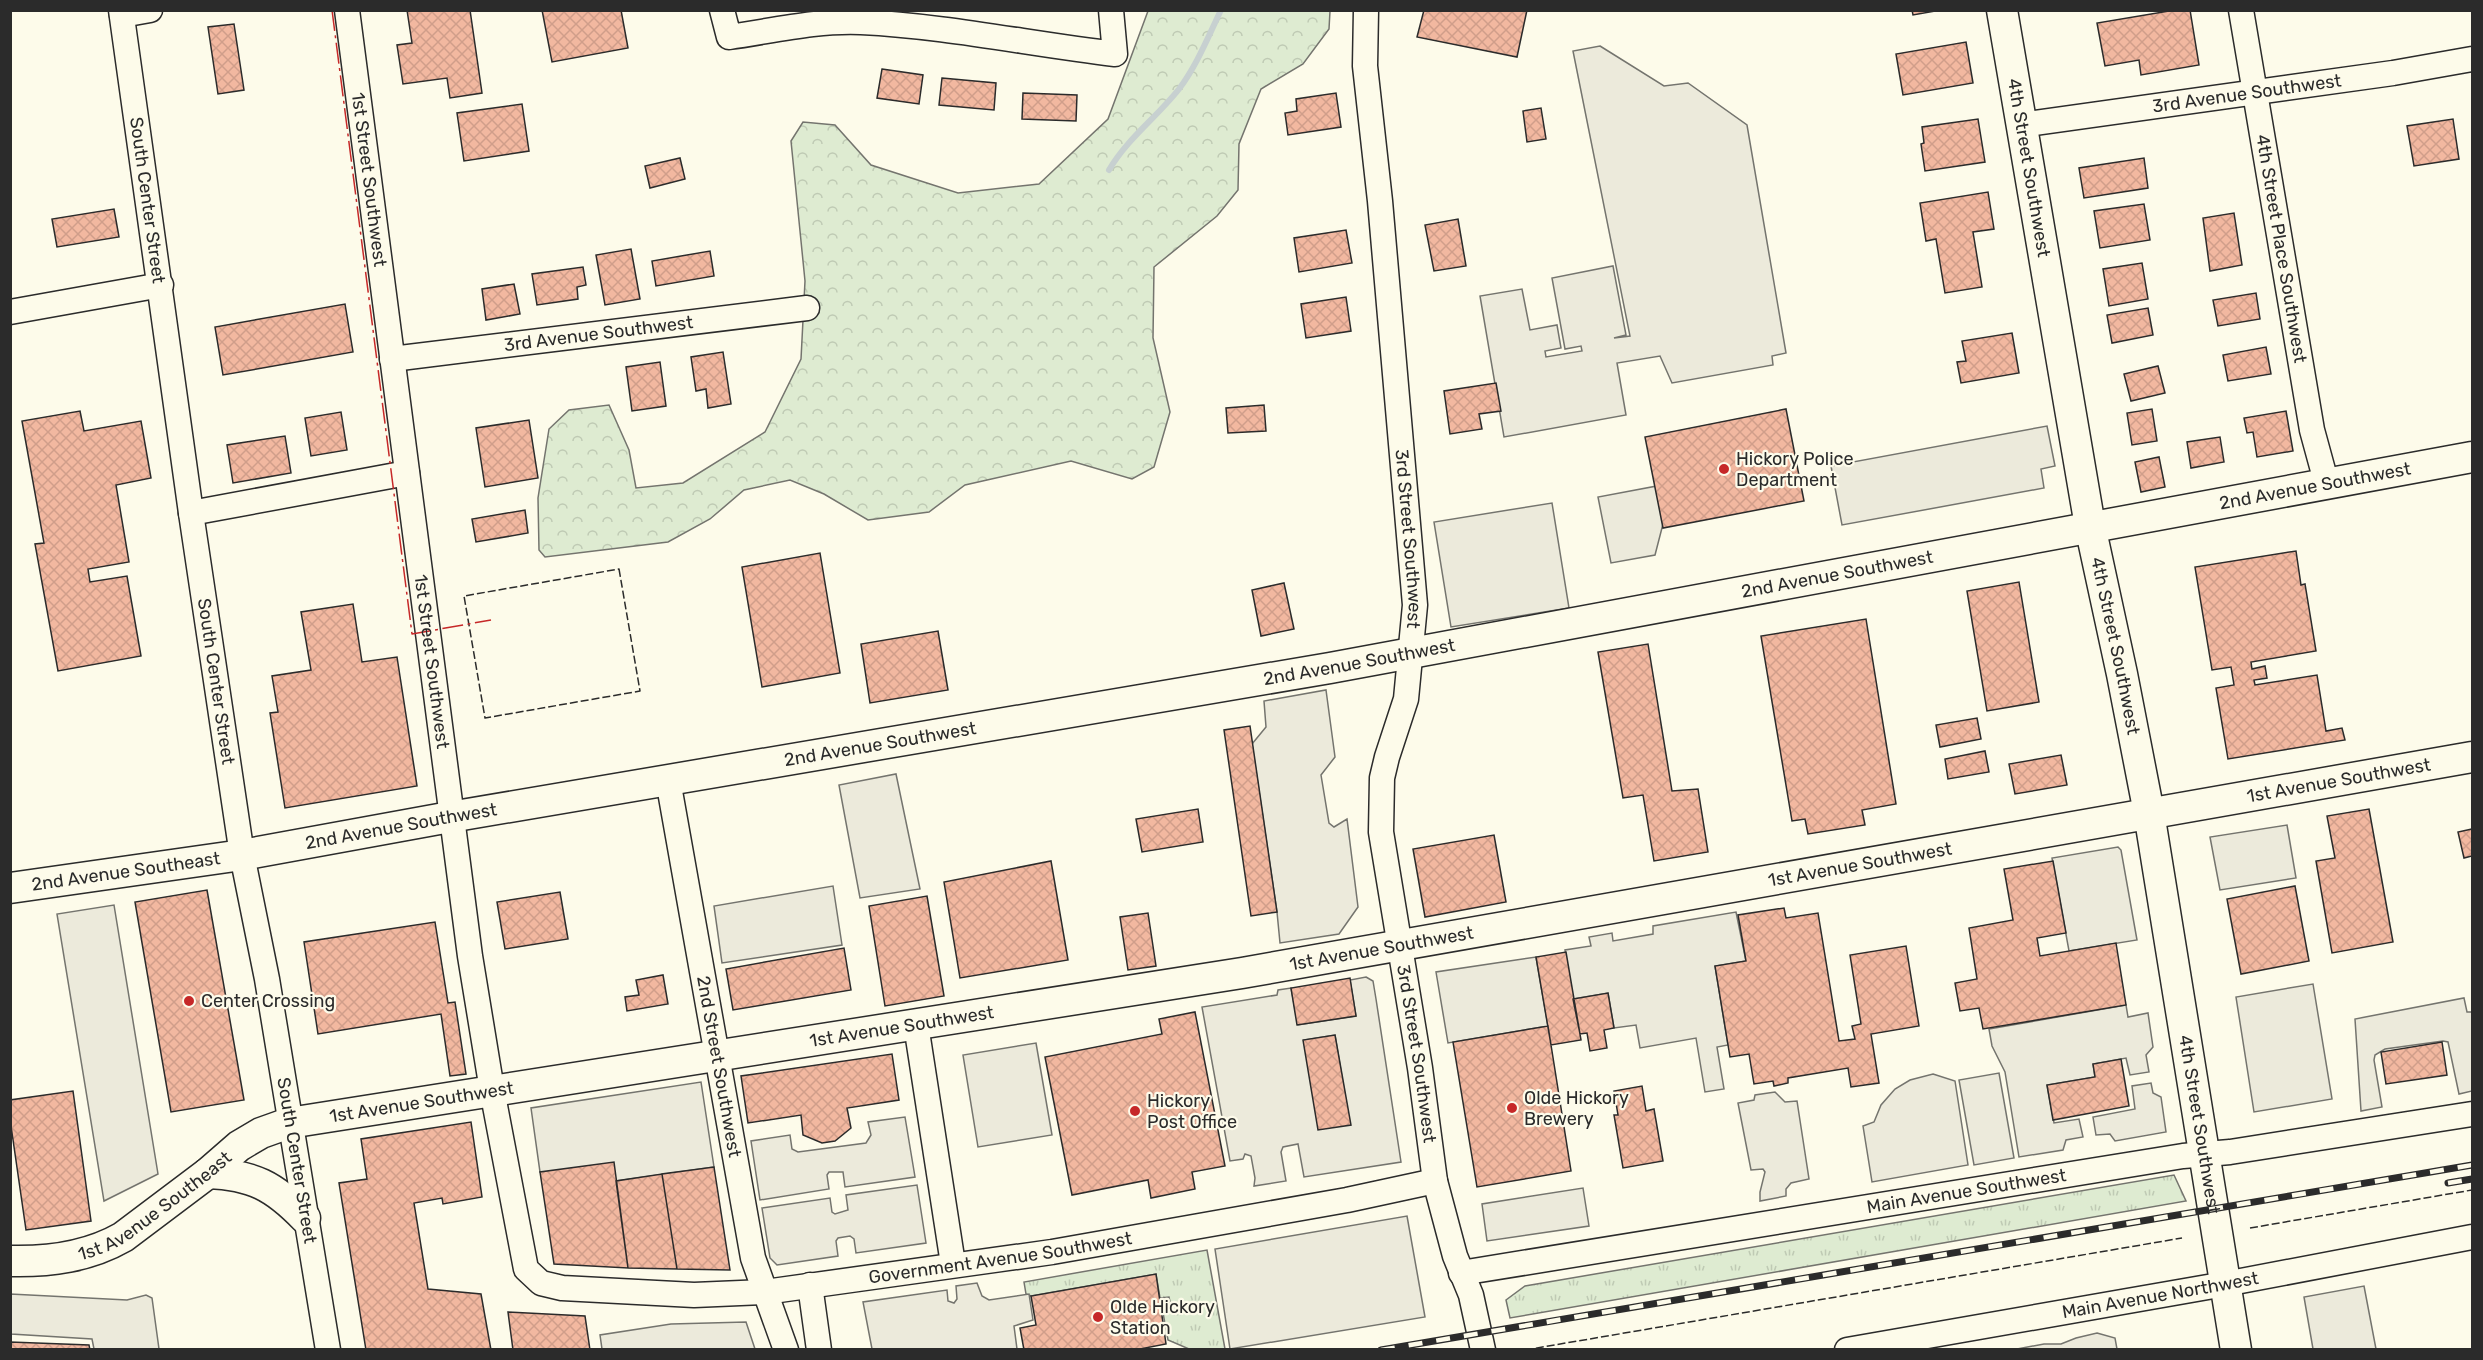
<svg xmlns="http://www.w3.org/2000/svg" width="2483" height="1360" font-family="Rubik,sans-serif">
<defs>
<pattern id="grass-tufts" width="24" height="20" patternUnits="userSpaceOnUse" patternTransform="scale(1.5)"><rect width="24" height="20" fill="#deebd1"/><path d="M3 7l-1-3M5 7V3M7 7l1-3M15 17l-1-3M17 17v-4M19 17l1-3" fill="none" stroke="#bfcab4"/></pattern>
<pattern id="forest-crowns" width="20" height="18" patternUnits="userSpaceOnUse" patternTransform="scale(1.5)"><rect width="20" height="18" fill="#deebd1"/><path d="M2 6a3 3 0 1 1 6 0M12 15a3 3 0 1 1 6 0" fill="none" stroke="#bfcab4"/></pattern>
<pattern id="building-cross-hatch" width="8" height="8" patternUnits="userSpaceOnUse" patternTransform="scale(1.5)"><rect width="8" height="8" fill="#f2b8a0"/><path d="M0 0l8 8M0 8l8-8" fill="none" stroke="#d09e8a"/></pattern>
</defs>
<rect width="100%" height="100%" fill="#fdfbea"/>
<path fill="url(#grass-tufts)" stroke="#74746e" stroke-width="1.5" d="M2174,1175L2186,1201L1510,1318L1506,1300L1525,1286Z
M1207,1250L1225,1349H1189L1168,1340L1163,1313L1172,1311L1169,1297L1160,1298L1156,1274L1031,1296L1026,1294L1024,1282Z"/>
<path fill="url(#forest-crowns)" stroke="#74746e" stroke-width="1.5" d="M1148,11H1330L1329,29L1303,64L1261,89L1239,144L1238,190L1217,216L1154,267L1153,338L1170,412L1154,467L1132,479L1071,461L965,485L929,512L868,520L824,494L790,480L744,490L710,519L668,542L545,557L539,550L538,498L549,429L569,410L609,405L629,450L636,488L683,483L765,432L801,359L805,281L791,141L803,122L835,125L871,165L958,193L1039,184L1108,119Z"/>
<path fill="#eceadb" stroke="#74746e" stroke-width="1.5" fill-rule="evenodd" d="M1600,46L1664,86L1688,83L1747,125L1786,353L1772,356L1773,365L1672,383L1660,356L1617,363L1626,415L1504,437L1480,296L1522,289L1530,330L1557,325L1561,348L1545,351L1546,357L1582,351L1581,346L1565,349L1552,278L1613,266L1626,335L1614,338L1630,336L1573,51Z
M2047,426L2055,466L2041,469L2044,488L1842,525L1831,466Z
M1657,486L1663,524L1655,555L1611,563L1598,497Z
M1552,503L1569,608L1451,627L1434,522Z
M1326,690L1335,757L1321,775L1329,823L1334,827L1347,819L1358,907L1339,934L1280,943L1277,912L1252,744L1266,727L1264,701Z
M896,774L920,889L860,898L839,785Z
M2287,825L2296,878L2220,890L2210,837Z
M2118,847L2121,850L2137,940L2069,951L2052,858Z
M833,886L842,945L722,963L714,906Z
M114,905L158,1174L104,1201L57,914Z
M1736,912L1746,961L1715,966L1728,1045L1717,1047L1724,1089L1705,1092L1696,1038L1640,1048L1636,1025L1614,1028L1608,993L1573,999L1565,950L1591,946L1589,937L1612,933L1613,941L1653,934V926Z
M1536,957L1548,1026L1448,1043L1436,972Z
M1366,977L1373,981L1376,999L1401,1162L1304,1177L1298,1144L1283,1147L1281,1152L1286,1181L1254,1186L1255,1178L1251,1156L1245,1154L1243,1159L1230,1161L1202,1007L1277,995L1278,990L1291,988L1298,1025L1356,1016L1350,980ZM1335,1035L1350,1125L1304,1040Z
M2313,984L2332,1099L2254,1112L2236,997Z
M2464,998L2467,1012H2472V1091L2459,1094L2448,1042L2443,1041L2385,1049L2375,1055L2374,1060L2382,1107L2361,1111L2355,1019Z
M2126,1005L2128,1017L2148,1013L2153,1047L2146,1055L2149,1072L2130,1075L2126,1058L2093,1064L2095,1077L2047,1085L2054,1123L2079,1119L2083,1137L2066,1140L2063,1150L2019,1157L2005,1072L1992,1046L1989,1029Z
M1036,1043L1052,1135L978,1147L963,1055Z
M1999,1073L2014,1158L1974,1165L1959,1080Z
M1933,1074L1955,1081L1968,1165L1872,1182L1863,1126L1874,1122L1881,1105L1895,1089L1910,1080Z
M701,1082L714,1167L616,1181L540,1172L531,1108Z
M2151,1083L2153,1093L2161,1097L2166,1132L2115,1141L2110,1134L2096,1135L2093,1117L2135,1109L2132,1086Z
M1775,1092L1785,1102L1797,1101L1809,1179L1791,1183L1786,1189V1196L1760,1201V1192L1765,1172L1763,1169L1751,1170L1738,1103L1754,1100L1755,1095Z
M905,1117L915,1177L845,1187L843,1172H829L827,1175L829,1189L760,1200L751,1141L790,1135L792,1149L798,1152L866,1143L871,1135L868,1122Z
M917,1185L926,1243L856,1253L854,1239L850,1236L838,1238L836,1241L838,1256L777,1265L770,1258L762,1208L830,1198L832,1212L835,1214L848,1210L846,1195Z
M1583,1188L1589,1226L1487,1241L1482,1204Z
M1407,1216L1425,1317L1230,1349L1215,1249Z
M977,1283L982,1296L989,1300L1029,1294L1033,1320L1014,1326L1017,1349H872L863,1302L947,1290L948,1301L954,1303L957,1299L956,1286Z
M2364,1286L2376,1349H2313L2304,1297Z
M10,1294L127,1300L146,1295L152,1298L159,1349H94L92,1339L11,1334Z
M746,1322L755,1349H602L600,1335L671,1324Z
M2097,1333L2115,1338L2117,1349H2017L2044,1344H2061L2076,1338Z"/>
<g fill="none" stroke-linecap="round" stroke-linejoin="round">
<path stroke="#c7d0d0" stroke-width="6" d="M1109,170C1127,139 1157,117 1179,89C1197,65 1208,37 1221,10"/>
</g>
<path fill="url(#building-cross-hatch)" stroke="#2b2b2b" stroke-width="1.5" d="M407,10H470L482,93L450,98L447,78L403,84L397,45L412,43Z
M542,10H621L628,48L552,62Z
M1424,10H1527L1517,57L1417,37Z
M1912,10H1941L1913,15Z
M2175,10H2190L2199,65L2141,75L2139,60L2105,66L2097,23Z
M234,24L244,90L218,94L208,27Z
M1966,42L1973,83L1903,95L1896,54Z
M882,69L923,75L919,104L877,98Z
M942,78L996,83L994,110L939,105Z
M1023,93L1077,95L1076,121L1022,119Z
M1336,93L1341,127L1288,135L1285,113L1297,111L1296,99Z
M522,104L529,151L464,161L457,113Z
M1541,108L1546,139L1527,142L1523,111Z
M1978,119L1985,162L1925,171L1921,144L1924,143L1922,127Z
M2453,119L2459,159L2414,166L2407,126Z
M680,158L685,179L650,188L645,166Z
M2144,158L2148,188L2084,198L2079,168Z
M1988,192L1994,229L1973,232L1982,287L1945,293L1936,239L1926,241L1920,203Z
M2144,204L2150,240L2100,248L2094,211Z
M114,209L119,237L57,247L52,219Z
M2234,213L2242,265L2210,271L2203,218Z
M1458,219L1466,266L1434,271L1425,225Z
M1346,230L1352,263L1299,272L1294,238Z
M631,249L640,299L605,305L596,255Z
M710,251L714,276L656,286L652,261Z
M2142,263L2148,299L2109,306L2103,269Z
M583,267L586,285L577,287L578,299L537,305L532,274Z
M514,284L520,314L486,320L482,289Z
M2256,293L2260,319L2218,326L2213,300Z
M1346,297L1351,331L1306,338L1301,304Z
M345,304L353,352L223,375L215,327Z
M2148,308L2153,335L2112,343L2107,315Z
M2012,333L2019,373L1961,383L1957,362L1966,361L1962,341Z
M2266,347L2271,374L2228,381L2223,355Z
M723,352L731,404L708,408L706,389L696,391L691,357Z
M660,362L666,406L632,411L626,367Z
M2158,366L2165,393L2131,401L2124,374Z
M1496,383L1501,411L1479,414L1482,429L1450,434L1444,391Z
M1264,405L1266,431L1228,433L1226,408Z
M1786,409L1804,501L1663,528L1645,437Z
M2152,409L2157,441L2132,445L2127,413Z
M80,411L84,431L141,421L151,478L116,485L129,562L88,569L90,582L127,576L141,656L58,671L35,544L44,543L22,421Z
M2286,411L2293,451L2257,457L2253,432L2247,433L2244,418Z
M341,412L347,450L311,456L305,418Z
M529,420L538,478L485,487L476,428Z
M285,436L291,473L233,483L227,445Z
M2220,437L2224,462L2191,468L2187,442Z
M2159,457L2165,487L2141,492L2135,462Z
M525,510L528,533L476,542L472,519Z
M2296,551L2301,585L2305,584L2316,651L2251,662L2252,669L2265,666L2267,678L2254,680L2255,685L2317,675L2326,731L2342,728L2345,740L2228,759L2216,688L2234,685L2231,667L2212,670L2195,567Z
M820,553L840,673L762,687L742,567Z
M2019,582L2039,702L1987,711L1967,591Z
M1284,583L1294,629L1261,636L1252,590Z
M353,604L362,662L397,657L417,786L285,808L270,713L278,712L272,676L311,670L301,612Z
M1866,619L1896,804L1862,810L1865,825L1808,834L1805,819L1792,821L1761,636Z
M938,631L948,690L870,703L861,644Z
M1648,644L1672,791L1698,789L1708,852L1654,861L1643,795L1623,798L1598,652Z
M1977,718L1981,739L1940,747L1936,725Z
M1250,726L1277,912L1251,916L1224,730Z
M1985,751L1989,772L1948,779L1945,759Z
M2061,755L2067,785L2015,794L2009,764Z
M1198,809L1203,842L1142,852L1136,819Z
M2369,809L2393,942L2332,953L2316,861L2335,858L2327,816Z
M2472,829V856L2464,858L2458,832Z
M1494,835L1506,902L1425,917L1413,849Z
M1051,861L1068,960L960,978L944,882Z
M2053,861L2066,933L2037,938L2040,956L2116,943L2126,1005L1983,1029L1979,1008L1960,1011L1955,983L1977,979L1969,928L2013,920L2004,869Z
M2295,886L2309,961L2241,974L2227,899Z
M207,890L244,1100L171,1112L135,902Z
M560,892L568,939L505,949L497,902Z
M927,896L944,996L885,1006L869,906Z
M1784,908L1786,918L1818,913L1839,1041L1855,1039L1852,1026L1861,1024L1850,955L1906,946L1919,1026L1871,1034L1879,1083L1851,1087L1848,1068L1788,1078V1083L1774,1086L1773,1081L1754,1084L1749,1054L1730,1057L1715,966L1746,961L1738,915Z
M1148,913L1156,966L1128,970L1120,917Z
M435,922L448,1003L455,1002L466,1074L450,1076L441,1014L318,1034L304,942Z
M844,948L851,990L733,1010L726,969Z
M1566,952L1581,1040L1551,1045L1536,957Z
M663,975L668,1004L627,1011L625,997L639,995L636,980Z
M1350,978L1356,1016L1297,1025L1291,988Z
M1608,993L1614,1028L1604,1030L1607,1048L1590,1051L1587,1033L1580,1034L1573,999Z
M1195,1012L1225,1166L1192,1172L1195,1189L1151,1198L1148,1180L1072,1195L1045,1057L1162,1034L1159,1019Z
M1548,1026L1571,1171L1477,1187L1453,1042Z
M1335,1035L1351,1125L1318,1130L1303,1040Z
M2442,1042L2447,1075L2386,1084L2381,1052Z
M892,1054L899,1100L847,1108L851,1128L835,1141L822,1143L803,1135L801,1115L748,1123L741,1076Z
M2121,1059L2129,1106L2053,1120L2047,1085L2095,1077L2093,1064Z
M1642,1086L1646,1111L1654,1109L1663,1161L1623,1168L1614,1115H1618L1614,1091Z
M73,1091L91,1221L26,1230L10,1119V1100Z
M471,1122L482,1197L443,1204L442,1198L414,1203L428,1289L481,1294L491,1350H366L339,1183L367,1179L361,1139Z
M614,1162L628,1268L554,1264L540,1172Z
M714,1167L730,1270L677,1269L662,1174Z
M662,1174L677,1269L628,1268L616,1181Z
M1156,1274L1166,1344L1135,1350H1024L1020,1328L1036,1325L1031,1296Z
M508,1312L585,1316L590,1350H513Z
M10,1342L89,1345L90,1350H10Z"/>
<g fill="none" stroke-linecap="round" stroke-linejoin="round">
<defs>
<g id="minor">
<path id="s1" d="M121,10L191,513L242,855L267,979L328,1350"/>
<path id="s2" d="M347,10L470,956L492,1090L526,1269L541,1283L562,1288L694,1295L765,1292L1052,1252L1347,1200L1435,1181"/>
<path d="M722,10L729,37C772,31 817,20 861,22C946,26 1030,44 1115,54L1111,10"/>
<path id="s3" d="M1366,10L1365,66L1380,201L1415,605L1406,699L1387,757L1382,778L1381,832L1420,1068L1435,1181L1455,1256L1471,1295L1483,1350"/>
<path id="s4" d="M2241,10L2312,430L2327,485"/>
<path d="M122,15L150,10"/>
<path id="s5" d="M2021,125L2393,73L2472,59"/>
<path d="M10,312L161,285"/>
<path id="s6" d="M392,359L807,308"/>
<path d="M191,513L407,473"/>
<path id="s7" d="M668,780L753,1258L786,1350"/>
<path d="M916,1025L953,1264"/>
<path id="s8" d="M1461,1273L2183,1156L2230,1152L2472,1114"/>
<path d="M810,1285L819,1350"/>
<path id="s9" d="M1847,1350L2225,1284L2472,1237"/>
</g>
<g id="major">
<path id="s10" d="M2002,10L2090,526L2122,674L2149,813L2236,1350"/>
<path id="s11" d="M10,888L242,855L450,817L1330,668L2472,457"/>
<path d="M208,1173C253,1175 274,1186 305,1218"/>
<path id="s12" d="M10,1261C50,1262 88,1257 123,1237L208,1173L239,1146L261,1133L289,1123L1242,973L2472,757"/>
</g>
</defs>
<use href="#minor" stroke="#2b2b2b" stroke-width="27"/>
<use href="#major" stroke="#2b2b2b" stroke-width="33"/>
<use href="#minor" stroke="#fdfbea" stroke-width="24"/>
<use href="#major" stroke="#fdfbea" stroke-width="30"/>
<defs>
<path id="rail" d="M2448,1183L2472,1179
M1381,1350L2472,1165"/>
</defs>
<use href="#rail" stroke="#2b2b2b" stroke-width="7"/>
<use href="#rail" stroke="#fdfbea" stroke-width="4.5" stroke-dasharray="14" stroke-linecap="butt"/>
<path stroke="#2b2b2b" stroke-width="1.5" stroke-dasharray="8 3" stroke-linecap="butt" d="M619,569L640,691L485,718L464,596Z
M2250,1228L2472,1190
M1525,1350L2182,1238"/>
<path stroke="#c62828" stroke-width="1.5" stroke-dasharray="21 4.5 3 4.5" stroke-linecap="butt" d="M332,10L412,634L491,620"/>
</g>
<g fill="#c62828" stroke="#fdfbea" stroke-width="2">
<circle cx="1724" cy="469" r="6"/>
<circle cx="189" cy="1001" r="6"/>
<circle cx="1512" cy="1108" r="6"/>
<circle cx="1135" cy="1111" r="6"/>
<circle cx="1098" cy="1317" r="6"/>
</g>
<g text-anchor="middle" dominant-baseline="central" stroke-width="4.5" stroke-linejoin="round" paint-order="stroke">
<g font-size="18" fill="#2b2b2b" stroke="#fdfbea">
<text stroke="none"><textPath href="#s5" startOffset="228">3rd Avenue Southwest</textPath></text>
<text stroke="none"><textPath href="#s10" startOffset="160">4th Street Southwest</textPath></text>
<text stroke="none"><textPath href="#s2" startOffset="171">1st Street Southwest</textPath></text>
<text stroke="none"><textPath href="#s1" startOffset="192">South Center Street</textPath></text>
<text stroke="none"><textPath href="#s4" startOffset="242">4th Street Place Southwest</textPath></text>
<text stroke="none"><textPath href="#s6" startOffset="208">3rd Avenue Southwest</textPath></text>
<text stroke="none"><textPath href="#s11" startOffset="2340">2nd Avenue Southwest</textPath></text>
<text stroke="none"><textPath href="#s3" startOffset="531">3rd Street Southwest</textPath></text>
<text stroke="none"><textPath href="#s11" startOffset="1854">2nd Avenue Southwest</textPath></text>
<text stroke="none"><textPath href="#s10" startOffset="646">4th Street Southwest</textPath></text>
<text stroke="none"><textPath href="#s2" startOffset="657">1st Street Southwest</textPath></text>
<text stroke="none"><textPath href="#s11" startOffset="1368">2nd Avenue Southwest</textPath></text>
<text stroke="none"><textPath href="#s1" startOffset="678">South Center Street</textPath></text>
<text stroke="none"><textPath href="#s11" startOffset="882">2nd Avenue Southwest</textPath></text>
<text stroke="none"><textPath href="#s12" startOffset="2398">1st Avenue Southwest</textPath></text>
<text stroke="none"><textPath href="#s11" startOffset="396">2nd Avenue Southwest</textPath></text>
<text stroke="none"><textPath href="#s12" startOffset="1912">1st Avenue Southwest</textPath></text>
<text stroke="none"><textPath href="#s11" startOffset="117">2nd Avenue Southeast</textPath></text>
<text stroke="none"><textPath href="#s12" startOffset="1426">1st Avenue Southwest</textPath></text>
<text stroke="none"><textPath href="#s12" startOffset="940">1st Avenue Southwest</textPath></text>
<text stroke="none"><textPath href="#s3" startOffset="1053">3rd Street Southwest</textPath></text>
<text stroke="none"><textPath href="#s7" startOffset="291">2nd Street Southwest</textPath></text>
<text stroke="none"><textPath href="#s12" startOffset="454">1st Avenue Southwest</textPath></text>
<text stroke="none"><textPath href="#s10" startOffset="1132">4th Street Southwest</textPath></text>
<text stroke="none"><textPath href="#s1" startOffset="1164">South Center Street</textPath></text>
<text stroke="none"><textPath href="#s8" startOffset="512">Main Avenue Southwest</textPath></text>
<text stroke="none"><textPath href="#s12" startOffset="160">1st Avenue Southeast</textPath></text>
<text stroke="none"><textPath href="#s2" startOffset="1755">Government Avenue Southwest</textPath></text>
<text stroke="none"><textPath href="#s9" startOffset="318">Main Avenue Northwest</textPath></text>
</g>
<g font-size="18" fill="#2b2b2b" stroke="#fdfbea" text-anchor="start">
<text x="1736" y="459">Hickory Police<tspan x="1736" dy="21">Department</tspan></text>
<text x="201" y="1001">Center Crossing</text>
<text x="1524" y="1098">Olde Hickory<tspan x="1524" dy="21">Brewery</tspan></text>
<text x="1147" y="1101">Hickory<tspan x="1147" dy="21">Post Office</tspan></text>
<text x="1110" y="1307">Olde Hickory<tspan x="1110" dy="21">Station</tspan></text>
</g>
</g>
<rect width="2483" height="1360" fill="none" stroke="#2b2b2b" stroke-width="24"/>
</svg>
